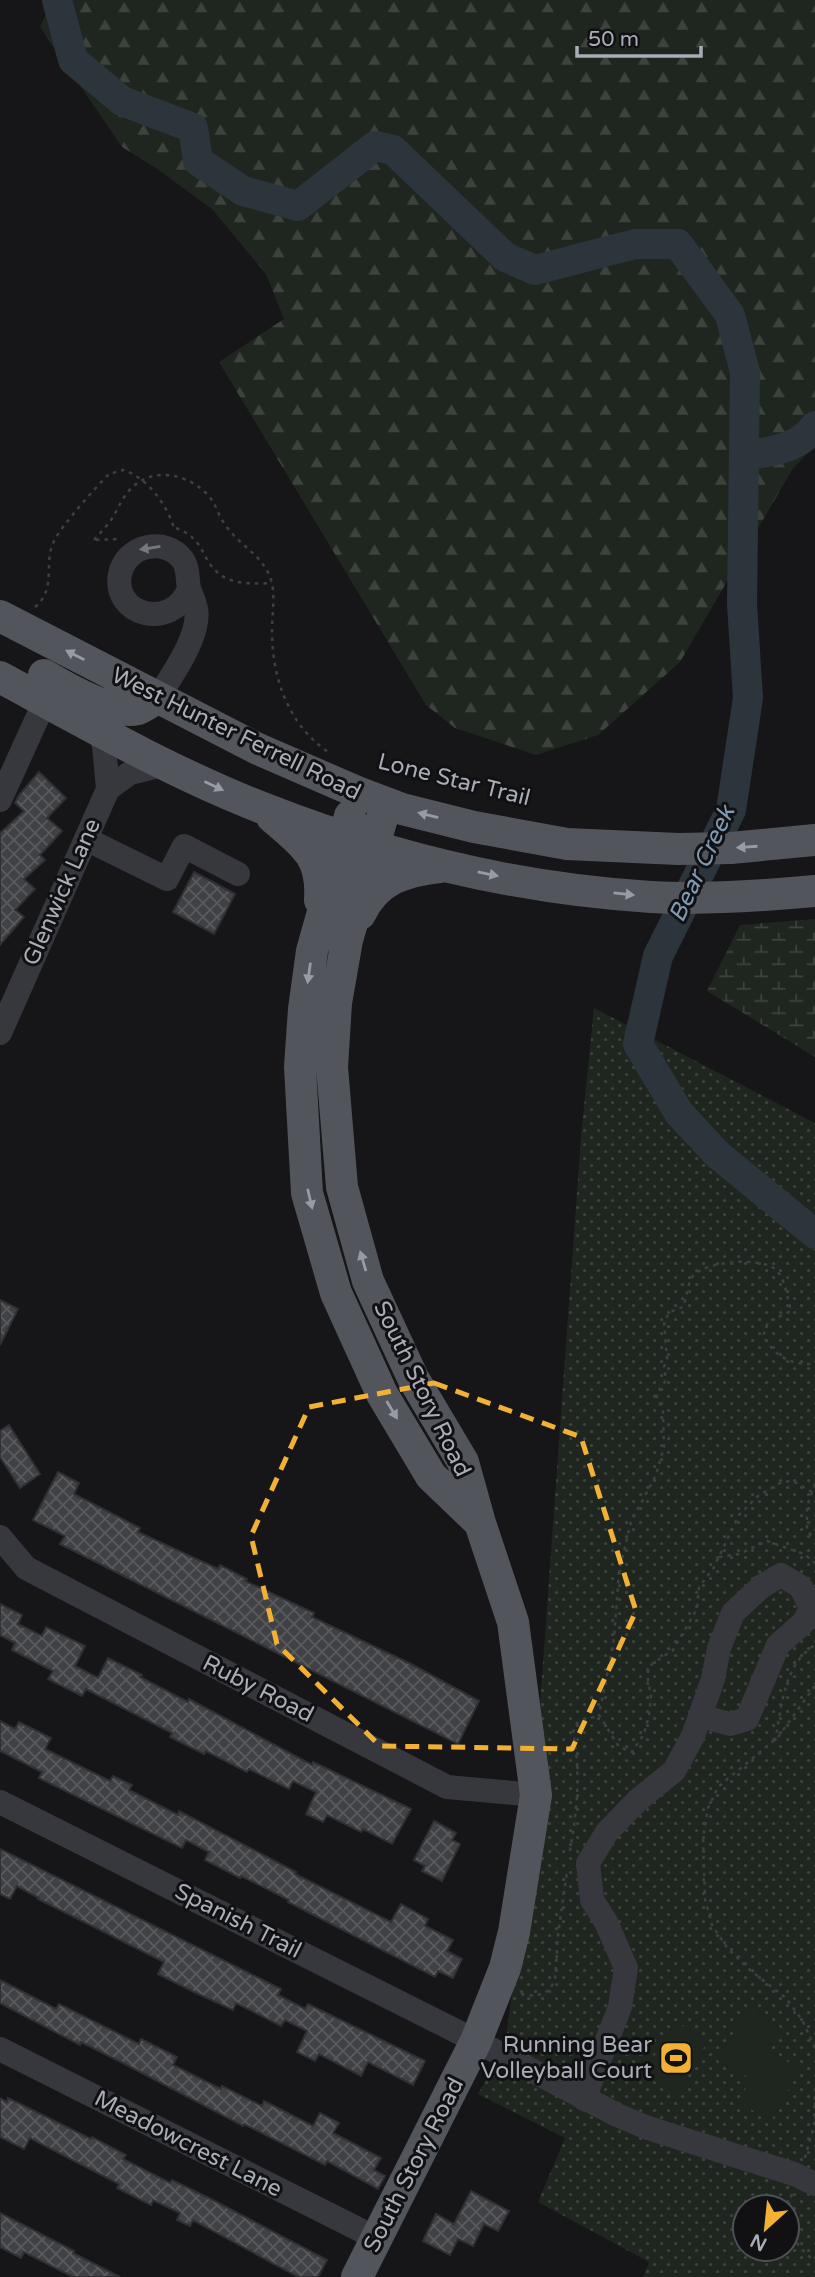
<svg xmlns="http://www.w3.org/2000/svg" width="815" height="2277" font-family="'Varela Round',sans-serif">
<defs>
<pattern id="grass-dots" width="8" height="8" patternUnits="userSpaceOnUse" patternTransform="scale(1.75)"><rect width="8" height="8" fill="#1e261f"/><path d="M2 2h.1M6 6h.1" fill="none" stroke="#3c433d" stroke-width="1.8" stroke-linecap="round"/></pattern>
<pattern id="forest-firs" width="22" height="20" patternUnits="userSpaceOnUse" patternTransform="scale(1.75)"><rect width="22" height="20" fill="#1e261f"/><path d="M5 1l3.5 6h-7zM16 11l3.5 6h-7z" fill="#3c433d"/></pattern>
<pattern id="wetland-marsh" width="20" height="14" patternUnits="userSpaceOnUse" patternTransform="scale(1.75)"><rect width="20" height="14" fill="#1e261f"/><path d="M1 5h8M5 5V1M11 12h8M15 12V8" fill="none" stroke="#3c433d"/></pattern>
<pattern id="building-cross-hatch" width="8" height="8" patternUnits="userSpaceOnUse" patternTransform="scale(1.75)"><rect width="8" height="8" fill="#404145"/><path d="M0 0l8 8M0 8l8-8" fill="none" stroke="#595a5e"/></pattern>
</defs>
<rect width="100%" height="100%" fill="#161618"/>
<path fill="url(#grass-dots)" fill-rule="evenodd" d="M594,1008L815,1123V2277H643L649,2262L538,2202L565,2138L478,2094L505,2045L527,1884L581,1137ZM745,2207H787V2249H745Z"/>
<path fill="url(#forest-firs)" d="M52,0H815V445L792,470L680,662L598,735L536,755L455,728L426,705L219,362L284,319L266,274L212,209L156,168L122,147L40,27Z"/>
<path fill="url(#wetland-marsh)" d="M815,919V1057L707,991L740,925Z"/>
<path fill="#1e261f" d="M747,2008L780,2027L767,2050L800,2069L771,2121L738,2102L751,2079L718,2061Z
M674,2021L708,2040L678,2094L644,2075Z"/>
<g fill="none" stroke-linecap="round" stroke-linejoin="round">
<path stroke="#2c353c" stroke-width="30" d="M57,0L73,60L122,101L193,128L198,161L243,191L298,206L375,146L393,150L505,257L535,270L635,244H678L730,315L745,372L742,604L748,698L731,810L658,956L638,1044L679,1113L717,1154L815,1234
M744,456C772,451 797,450 815,426"/>
</g>
<path fill="url(#building-cross-hatch)" stroke="#303034" stroke-width="2" d="M39,772L66,798L47,818L62,831L40,855L45,860L24,879L35,889L15,910L24,917L0,945V833L24,811L15,803L19,795Z
M194,872L235,894L214,934L173,912Z
M0,1300L18,1309L0,1345Z
M9,1425L40,1474L20,1488L0,1457V1431Z
M58,1472L79,1483L74,1494L140,1528L138,1532L218,1569L220,1565L247,1579L245,1581L314,1613L312,1617L411,1664L479,1701L458,1744L60,1544L65,1536L33,1520Z
M0,1604L22,1615L18,1624L42,1636L46,1627L85,1646L75,1666L98,1678L108,1658L142,1675L140,1677L188,1702L189,1699L312,1765L313,1762L411,1809L392,1844L363,1829L361,1832L327,1815L323,1822L306,1814L316,1792L293,1781L289,1789L249,1769L247,1772L206,1751L204,1754L170,1737L172,1733L86,1689L82,1696L48,1679L53,1671L12,1650L15,1643L0,1635Z
M0,1721L15,1729L19,1722L51,1738L45,1749L110,1781L113,1776L132,1785L129,1790L178,1815L179,1811L296,1872L295,1874L391,1922L401,1904L428,1919L425,1926L453,1940L447,1951L462,1959L453,1978L438,1971L435,1977L288,1902L289,1900L241,1876L240,1878L205,1860L209,1852L186,1840L182,1848L39,1778L42,1772L0,1751Z
M434,1821L456,1833L452,1840L460,1844L442,1881L422,1871L425,1866L414,1860Z
M0,1849L281,1989L278,1995L305,2009L308,2004L425,2061L413,2085L368,2062L361,2076L319,2054L315,2061L297,2052L307,2031L285,2020L281,2026L236,2003L233,2010L194,1992L158,1974L164,1962L38,1899L39,1898L17,1886L10,1899L0,1894Z
M0,1980L56,2009L59,2004L139,2044L141,2039L177,2057L173,2065L221,2089L222,2086L262,2106L264,2101L313,2126L320,2113L339,2123L333,2133L381,2158L374,2170L385,2176L378,2189L327,2161L325,2165L244,2124L243,2126L121,2062L81,2042L80,2045L0,2003Z
M0,2098L7,2102L8,2098L91,2139L92,2137L126,2155L123,2159L170,2183L172,2180L211,2199L327,2260L318,2277H298L193,2220L190,2226L177,2220L180,2213L153,2200L151,2205L117,2188L119,2184L30,2138L24,2149L0,2137Z
M471,2191L509,2211L498,2231L484,2224L473,2246L458,2239L450,2255L423,2241L436,2214L454,2224Z
M0,2213L74,2251L73,2253L120,2277H73L24,2252L21,2258L0,2247Z"/>
<g fill="none" stroke-linecap="round" stroke-linejoin="round">
<path stroke="#3d3f44" stroke-width="2.5" stroke-dasharray="3.5 5" stroke-linecap="butt" d="M176,528C206,540 200,557 217,572C231,585 254,584 272,583
M94,540C100,533 106,527 111,520C117,511 121,500 128,492C149,466 185,472 207,494C216,503 218,516 226,526C241,547 265,556 272,583C275,599 272,615 272,631C272,678 288,724 328,752
M96,540L117,539
M35,607C57,589 43,563 54,541C62,525 96,487 109,474L123,470C147,477 167,505 174,528
M815,1484L807,1506V1531L815,1539
M812,1492L793,1481L782,1482L758,1496L739,1515L713,1569L699,1587L697,1609L673,1650L652,1664L648,1670V1680L651,1696L649,1715L644,1734L632,1752L619,1747L599,1715L614,1639L619,1572L631,1522L656,1475L664,1447L663,1410L656,1395L666,1380L664,1367L667,1359L664,1321L670,1312L683,1307C687,1298 687,1284 693,1276C705,1261 762,1256 776,1270C786,1280 787,1298 791,1311L768,1322L763,1336C776,1357 790,1365 815,1364
M719,1557L739,1554L767,1541L804,1554L815,1563
M815,1686L778,1737L718,1787L708,1808L703,1838L705,1899L712,1925L728,1949L751,1971L786,1998L802,2020L815,2048
M775,1741C782,1707 783,1665 815,1645
M570,1851C577,1811 581,1772 573,1732L577,1723L599,1715
M521,1994L536,1996L550,1990L555,1979L558,1935L567,1872
M805,2158L814,2125L815,2084
M792,2194C782,2222 792,2244 815,2261"/>
<path stroke="#37383d" stroke-width="24" d="M158,698C171,676 189,652 195,627C199,611 195,604 190,591C186,580 190,571 183,560C165,536 126,545 120,574C112,616 172,631 189,589
M108,789L130,773L166,764
M0,800L45,701
M86,839L167,879L184,846L238,874
M0,1033L108,789L104,746L99,730
M0,1537L26,1568L447,1787L536,1795
M0,1802L476,2041L617,2115L648,2128L794,2174L815,2184
M0,2049L376,2238
M584,2099L620,2007L626,1968L606,1922L592,1900L588,1863L607,1832L638,1800L674,1771L693,1736L713,1679L719,1648L733,1613L762,1586L781,1575L801,1587L811,1608L804,1622L778,1645L747,1719L730,1724L700,1716"/>
<path stroke="#53555c" stroke-width="32" d="M0,616L258,749L357,792L402,809L474,827L567,844L678,849L731,848L815,840
M44,675C66,688 112,716 138,709C144,707 151,701 158,698
M0,677C85,723 171,772 260,807C384,856 518,889 651,897C706,900 761,896 815,891
M350,816L312,951L304,1009L300,1067L307,1193L336,1293L382,1394L431,1476L479,1522
M272,817C303,844 323,855 320,900
M360,914C377,879 404,871 440,867
M357,2277L476,2041L505,1968L514,1932L536,1795L513,1622L480,1523L463,1462L413,1378L368,1281L342,1187L332,1067L336,1003L347,940L386,804"/>
</g>
<defs><path id="oneway-solid" d="M-6-.8H1V-3.2L6.5 0L1 3.2V.8H-6Z" transform="scale(1.75)"/></defs>
<use fill="#757881" href="#oneway-solid" transform="translate(150 548) rotate(171)"/>
<g fill="#979ba6">
<use href="#oneway-solid" transform="translate(75 655) rotate(-153)"/>
<use href="#oneway-solid" transform="translate(214 786) rotate(25)"/>
<use href="#oneway-solid" transform="translate(428 815) rotate(-166)"/>
<use href="#oneway-solid" transform="translate(747 847) rotate(176)"/>
<use href="#oneway-solid" transform="translate(488 874) rotate(11)"/>
<use href="#oneway-solid" transform="translate(624 894) rotate(6)"/>
<use href="#oneway-solid" transform="translate(309 973) rotate(98)"/>
<use href="#oneway-solid" transform="translate(310 1199) rotate(77)"/>
<use href="#oneway-solid" transform="translate(363 1261) rotate(-106)"/>
<use href="#oneway-solid" transform="translate(392 1410) rotate(59)"/>
</g>
<path fill="none" stroke="#f2b134" stroke-width="5" stroke-dasharray="14 9" stroke-linejoin="round" d="M434,1383L581,1437L636,1611L572,1749L380,1746L277,1644L251,1536L309,1407Z"/>
<defs>
<symbol id="stadium-square" viewBox="-11 -11 22 22"><rect x="-9" y="-9" width="18" height="18" rx="4" fill="#f2b134" stroke="#111113"/><path d="M0-5a6.5 5 0 1 0 0 10a6.5 5 0 1 0 0-10ZM-3.5-1.8h7v3.6h-7Z" fill="#111"/></symbol>
</defs>
<g fill-rule="evenodd">
<use href="#stadium-square" x="657" y="2039" width="38" height="38"/>
</g>
<g text-anchor="middle" dominant-baseline="central" stroke-width="6" stroke-linejoin="round" paint-order="stroke">
<g font-size="23" fill="#a8adb8" stroke="#111113">
<text transform="translate(236 734) rotate(26)">West Hunter Ferrell Road</text>
<text transform="translate(454 780) rotate(14)">Lone Star Trail</text>
<text transform="translate(62 892) rotate(-66)">Glenwick Lane</text>
<text transform="translate(422 1389) rotate(64)">South Story Road</text>
<text transform="translate(258 1689) rotate(27)">Ruby Road</text>
<text transform="translate(238 1921) rotate(27)">Spanish Trail</text>
<text transform="translate(188 2144) rotate(27)">Meadowcrest Lane</text>
<text transform="translate(414 2165) rotate(-63)">South Story Road</text>
</g>
<g font-size="23" fill="#a8adb8" stroke="#111113" text-anchor="end">
<text x="652" y="2045">Running Bear<tspan x="652" dy="26">Volleyball Court</tspan></text>
</g>
<g font-size="24" font-style="italic" fill="#7f9bb3" stroke="#111113">
<text transform="translate(702 864) rotate(-65)">Bear Creek</text>
</g>
</g>
<g transform="translate(766 2228) rotate(207)"><circle r="33" fill="#111113" stroke="#4d4f55" stroke-width="2"/>
<path d="M0-5L12 26L0 18L-12 26Z" fill="#f2b134"/>
<text y="-10" font-size="19" font-weight="bold" text-anchor="middle" fill="#a8adb8">N</text>
</g>
<path d="M577 46v10h124v-10" fill="none" stroke="#a8adb8" stroke-width="3.5"/>
<text x="588" y="46" font-size="21" fill="#a8adb8" stroke="#111113" stroke-width="5" paint-order="stroke">50 m</text>
</svg>
